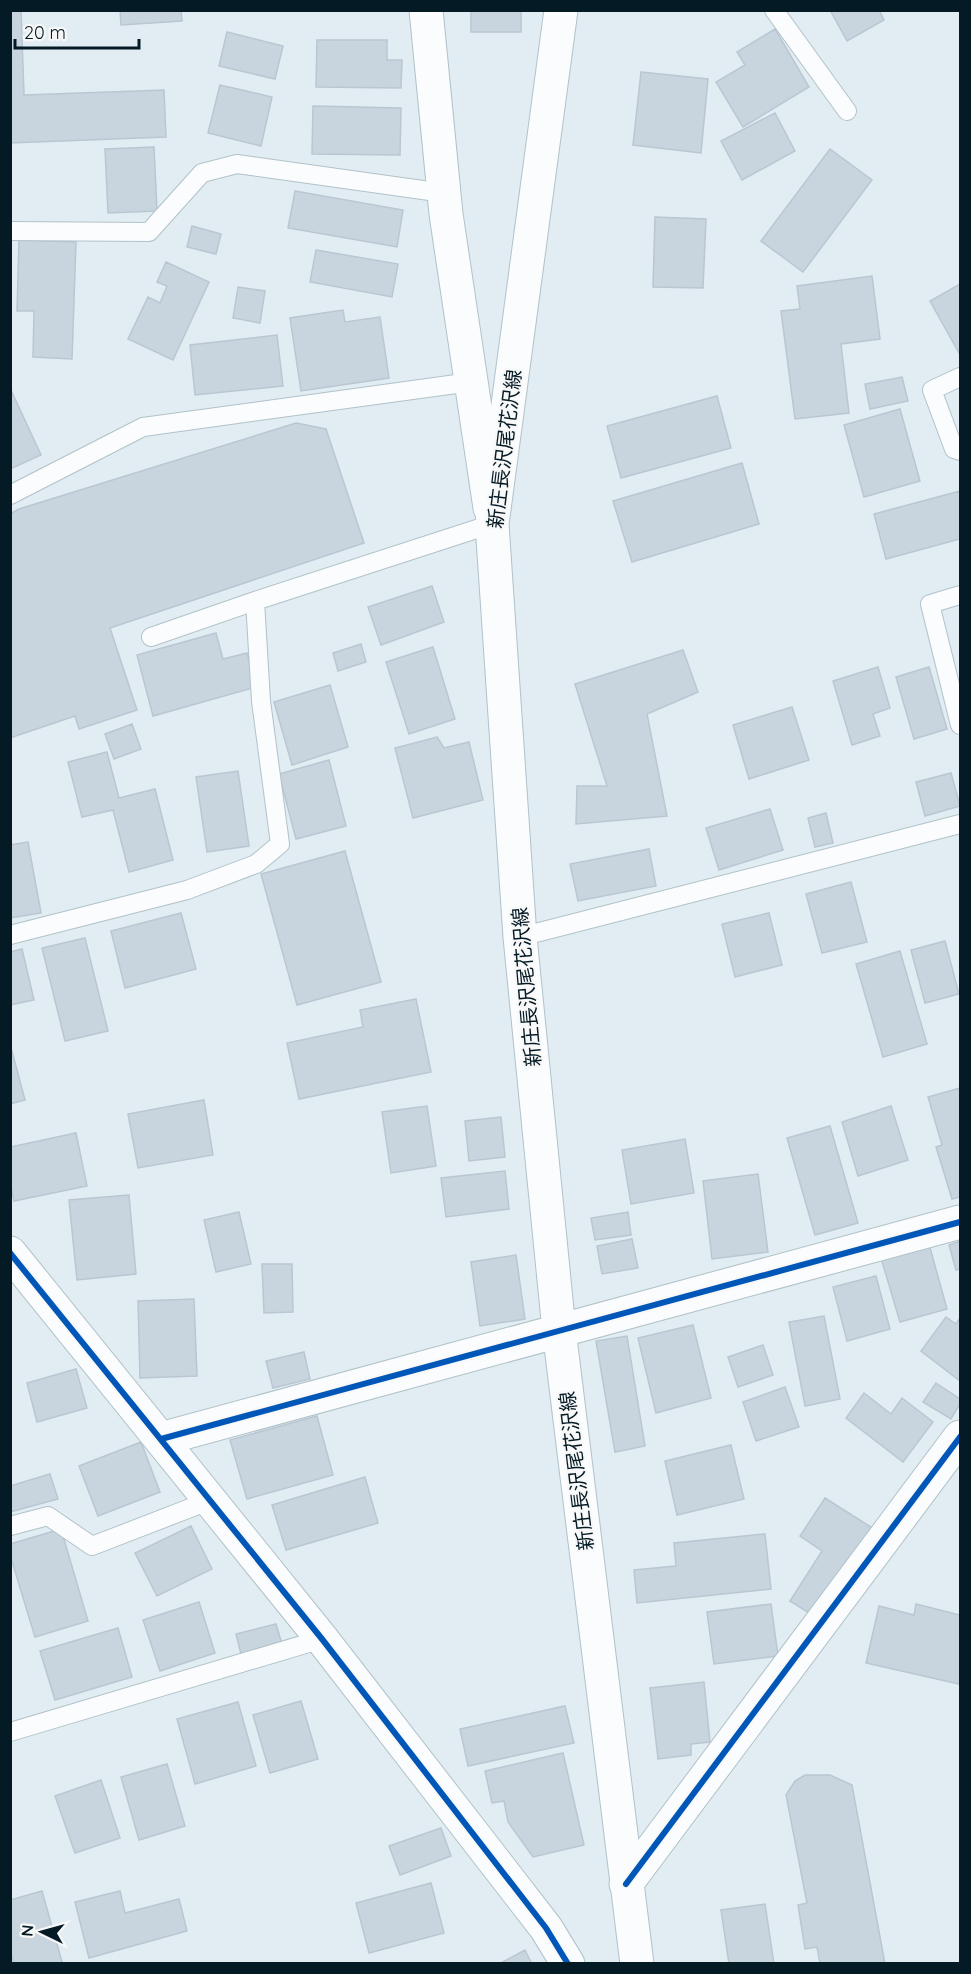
<svg xmlns="http://www.w3.org/2000/svg" width="971" height="1974" font-family="Quicksand,'Noto Sans JP',sans-serif">
<rect width="100%" height="100%" fill="#e1edf3"/>
<path fill="#c8d5df" stroke="#bac6d1" stroke-width="1.5" d="M10,10H21L24,95L164,90L166,137L10,143Z
M120,10H181L182,21L121,25Z
M471,10H521V32H471Z
M830,10H879L884,20L847,41Z
M775,29L809,87L743,127L716,82L745,65L737,52Z
M227,32L283,46L275,79L219,66Z
M317,40H387V60H402L401,88L316,87Z
M641,72L708,79L701,153L633,145Z
M220,85L272,97L261,146L208,133Z
M313,106L401,108L400,155L312,154Z
M775,113L795,151L742,180L721,141Z
M154,147L157,211L108,213L105,149Z
M830,149L872,180L803,272L761,241Z
M295,191L403,210L397,247L288,228Z
M655,217L706,219L703,288L653,287Z
M192,226L221,234L216,254L187,247Z
M19,240L76,242L72,359L33,357L34,311H17Z
M316,250L398,264L392,297L310,282Z
M166,262L209,282L173,360L128,339L148,297L160,303L167,286L157,282Z
M872,276L880,339L841,344L849,413L795,419L781,311L800,309L797,286Z
M960,284V352L959,353L930,301Z
M238,287L265,291L260,323L233,318Z
M343,310L345,322L380,317L389,378L301,391L290,318Z
M277,335L283,386L195,395L190,345Z
M902,377L908,401L870,409L865,384Z
M10,388L41,455L10,469Z
M717,396L731,448L621,478L607,426Z
M900,409L920,481L864,497L844,425Z
M296,423L326,429L364,543L110,628L137,710L79,729L75,716L10,738V514L19,509Z
M742,463L759,524L632,562L613,501Z
M960,491V539L886,559L874,514Z
M432,586L444,622L381,645L368,607Z
M216,633L223,659L247,653L256,687L153,716L137,655Z
M361,644L366,662L338,671L333,653Z
M433,647L455,719L409,734L386,662Z
M683,650L698,692L647,714L667,816L576,824L577,786H607L575,684Z
M878,667L890,708L873,714L880,736L852,745L833,681Z
M929,667L947,729L914,739L896,677Z
M330,685L348,747L292,765L274,702Z
M792,707L809,760L749,779L733,725Z
M132,724L141,749L114,759L105,734Z
M437,737L444,748L469,742L483,800L413,818L395,748Z
M107,752L119,798L155,789L173,860L129,872L113,810L82,817L68,762Z
M329,760L346,826L296,839L279,774Z
M238,771L249,846L207,852L196,777Z
M951,773L960,806L925,816L916,782Z
M770,809L783,850L719,870L706,828Z
M826,813L833,843L815,847L808,818Z
M28,842L41,913L10,918V845Z
M649,849L656,886L578,901L570,864Z
M345,851L381,982L297,1005L261,874Z
M851,882L867,942L822,953L806,894Z
M181,913L196,969L125,988L111,931Z
M769,913L782,965L735,977L722,924Z
M85,938L108,1031L65,1041L42,948Z
M945,941L959,994L925,1003L911,950Z
M22,949L34,1000L10,1005V952Z
M900,951L927,1044L883,1057L856,964Z
M416,999L431,1072L299,1099L287,1043L363,1027L360,1010Z
M10,1044L25,1100L10,1104Z
M960,1088V1197L952,1199L936,1147L942,1145L928,1097Z
M204,1100L213,1155L138,1168L128,1114Z
M427,1106L436,1166L391,1173L382,1112Z
M891,1106L908,1160L858,1176L842,1122Z
M501,1117L505,1157L469,1161L465,1121Z
M830,1126L858,1223L815,1235L787,1138Z
M76,1133L87,1186L14,1201L10,1183V1147Z
M685,1139L694,1193L631,1204L622,1150Z
M505,1171L509,1209L446,1217L441,1178Z
M758,1174L768,1252L712,1259L703,1181Z
M129,1195L136,1274L77,1280L69,1200Z
M239,1212L251,1264L216,1272L204,1220Z
M628,1212L631,1235L595,1240L591,1218Z
M632,1239L638,1268L602,1274L597,1246Z
M960,1241V1269L956,1270L949,1245Z
M929,1244L947,1309L900,1322L881,1258Z
M516,1255L525,1319L480,1326L471,1262Z
M262,1264H292L293,1312L264,1313Z
M876,1276L890,1329L847,1341L833,1287Z
M194,1299L197,1376L140,1378L138,1301Z
M824,1316L840,1399L805,1406L789,1322Z
M946,1317L956,1324L960,1318V1381L921,1351Z
M693,1325L711,1398L656,1413L638,1338Z
M627,1336L645,1446L615,1452L596,1341Z
M763,1345L773,1375L738,1387L728,1357Z
M304,1352L310,1379L273,1388L266,1361Z
M76,1369L87,1408L37,1422L27,1383Z
M936,1383L960,1399V1404L951,1419L923,1402Z
M785,1387L799,1427L756,1441L743,1402Z
M864,1393L891,1414L902,1398L933,1422L903,1462L846,1418Z
M317,1416L333,1475L247,1499L230,1440Z
M141,1442L160,1492L98,1516L79,1466Z
M731,1445L744,1499L677,1515L665,1461Z
M50,1474L58,1499L10,1512V1486Z
M365,1477L378,1523L286,1550L272,1505Z
M825,1498L874,1529L817,1618L790,1601L822,1551L800,1536Z
M191,1526L212,1569L157,1596L135,1553Z
M61,1529L88,1621L35,1637L10,1555V1544Z
M765,1534L771,1589L637,1603L634,1570L676,1566L674,1543Z
M199,1602L215,1653L160,1671L143,1620Z
M771,1604L778,1656L714,1664L707,1612Z
M916,1604L960,1615V1676L959,1684L866,1663L879,1606L914,1615Z
M276,1624L282,1644L241,1654L236,1634Z
M118,1628L132,1677L55,1700L40,1651Z
M704,1682L710,1742L691,1744V1755L658,1759L650,1688Z
M301,1701L318,1759L270,1773L253,1715Z
M238,1702L256,1766L195,1784L177,1719Z
M565,1706L574,1743L468,1766L460,1729Z
M563,1753L584,1845L533,1857L508,1822L504,1801L492,1803L485,1771Z
M167,1764L185,1826L139,1840L121,1777Z
M805,1775H830L852,1785L885,1964H820L817,1947L805,1949L798,1905L807,1903L786,1795L795,1781Z
M101,1780L120,1838L75,1853L55,1796Z
M441,1828L451,1856L400,1875L389,1846Z
M431,1883L444,1933L369,1953L356,1903Z
M42,1891L62,1962L55,1964H14L10,1950V1900Z
M120,1891L125,1913L179,1899L187,1931L89,1958L75,1902Z
M765,1904L774,1964H729L721,1910Z
M525,1950L532,1964H499Z"/>
<g fill="none" stroke-linecap="round" stroke-linejoin="round">
<defs>
<path id="service" d="M774,10L847,111
M10,231L149,232L202,173L237,164L444,193
M960,377L932,390L954,449L960,451
M10,495L143,427L471,382
M960,595L930,604L960,725
M151,637L255,601L492,524
M10,935L187,890L256,864L280,844L261,701L255,601
M520,937L960,824
M10,1526L48,1516L92,1546L211,1500
M10,1732L322,1639"/>
<path id="minor" d="M10,1253L322,1639L546,1928L568,1964
M161,1439L960,1222
M626,1884L960,1437"/>
<path id="tertiary" d="M426,10L446,214L490,508"/>
<path id="secondary" d="M561,10L492,524L520,937L559,1330L637,1964"/>
</defs>
<use href="#service" stroke="#b1c2c9" stroke-width="20"/>
<use href="#minor" stroke="#b1c2c9" stroke-width="35"/>
<use href="#tertiary" stroke="#b1c2c9" stroke-width="35"/>
<use href="#secondary" stroke="#b1c2c9" stroke-width="35"/>
<use href="#service" stroke="#fafcfd" stroke-width="18"/>
<use href="#minor" stroke="#fafcfd" stroke-width="33"/>
<use href="#tertiary" stroke="#fafcfd" stroke-width="33"/>
<use href="#secondary" stroke="#fafcfd" stroke-width="33"/>
<defs>
<path id="cycleway" d="M10,1253L322,1639L546,1928L568,1964
M161,1439L960,1222
M626,1884L960,1437"/>
</defs>
<use href="#cycleway" stroke="#f8f8f8" stroke-width="10"/>
<use href="#cycleway" stroke="#0057b8" stroke-width="6"/>
</g>
<g text-anchor="middle" dominant-baseline="central" stroke-width="4.5" stroke-linejoin="round" paint-order="stroke">
<g font-size="20" fill="#041a25" stroke="#f8f8f8">
<text transform="translate(504 449) rotate(-83)">新庄長沢尾花沢線</text>
<text transform="translate(526 987) rotate(-95)">新庄長沢尾花沢線</text>
<text transform="translate(576 1471) rotate(-97)">新庄長沢尾花沢線</text>
</g>
</g>
<rect width="971" height="1974" fill="none" stroke="#041a25" stroke-width="24"/>
<g transform="translate(42 1932) rotate(275)" stroke="#f8f8f8" stroke-width="4.5" paint-order="stroke">
<path d="M0-4.5L10 22L0 15L-10 22Z" fill="#041a25"/>
<text y="-9" font-size="16" font-weight="bold" text-anchor="middle" fill="#041a25">N</text>
</g>
<path d="M15 39v9h124v-9" fill="none" stroke="#041a25" stroke-width="3"/>
<text x="24" y="39" font-size="18" fill="#041a25" stroke="#f8f8f8" stroke-width="4.5" paint-order="stroke">20 m</text>
</svg>
